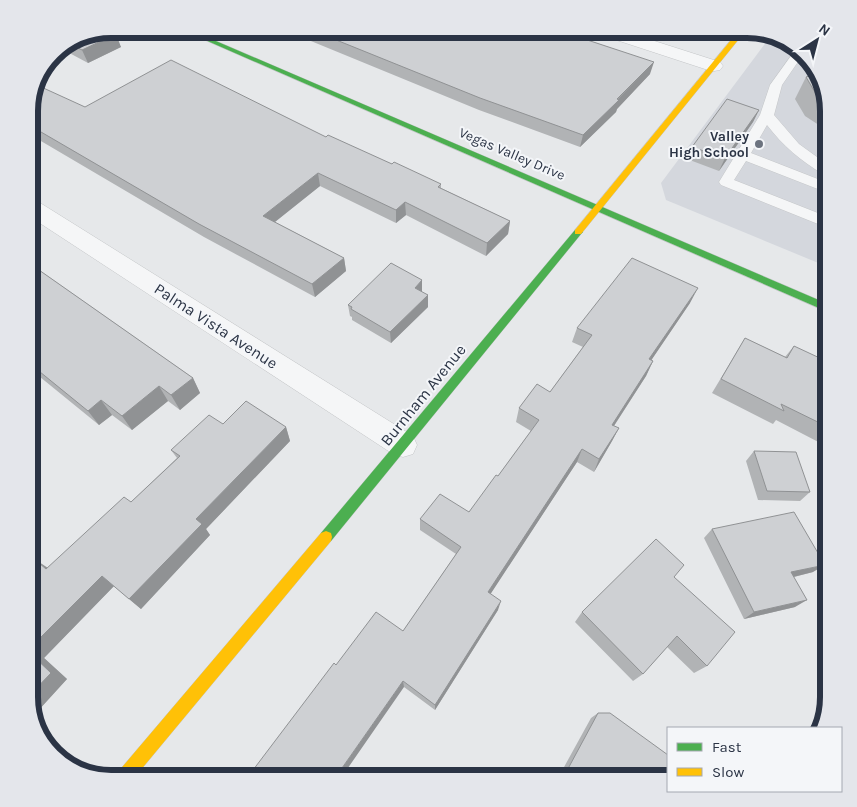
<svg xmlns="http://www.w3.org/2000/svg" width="857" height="807" font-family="Karla,sans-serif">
<rect width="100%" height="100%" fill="#e6e8ea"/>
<path fill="#d4d7dd" d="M770,37L804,53L828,106V267L666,200L661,183Z"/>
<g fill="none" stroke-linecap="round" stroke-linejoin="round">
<defs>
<path id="lane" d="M796,49L804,53L782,85L774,115L799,144L828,165V175L823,174C801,161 783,146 767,125L751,153L828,183V193L746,161L734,180L828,217V228L721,185L719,182L760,115L770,85Z"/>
<path id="street" d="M593,29H617L720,62L723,66L720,70L714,71L708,70L595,33Z
M29,199L37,201L413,436L417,445L413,454L403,457L393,454L29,216Z"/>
<path id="fast" d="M180,29H188L828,304V312Z
M578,229L583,232L581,234L331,541L326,543L321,541L320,537L321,533L575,230Z"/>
<path id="slow" d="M740,29H747L581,234H575V230Z
M326,531L331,533L332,537L331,541L134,778H116L118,772L321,533Z"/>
</defs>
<use href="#lane" stroke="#c4c6c8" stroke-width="1"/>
<use href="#street" stroke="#c4c6c8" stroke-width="1"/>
<use href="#fast" stroke="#c4c6c8" stroke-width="1"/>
<use href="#slow" stroke="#c4c6c8" stroke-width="1"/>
<use href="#lane" fill="#f5f6f7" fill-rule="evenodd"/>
<use href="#street" fill="#f5f6f7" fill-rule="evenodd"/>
<use href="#fast" fill="#4caf50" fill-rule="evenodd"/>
<use href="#slow" fill="#ffc107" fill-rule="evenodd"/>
</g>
<path fill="#b1b3b5" d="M285,29H554L650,74L617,109L616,112L580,147L479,110L306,39L305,37Z
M107,30L121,47L88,63L60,48Z
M814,74L828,106V131L805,116L795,99L806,77Z
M29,105L85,107L326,137L441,184V188L510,221L508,234L486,256L406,215L396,223L320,186L275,222L344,258L346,271L315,297L204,237L29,134Z
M759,110L753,122L719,171L687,159L692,147Z
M29,263L193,378L200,393L180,410L168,401L132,430L112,415L99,425L29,368Z
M422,280V292L428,295V307L391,343L352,320V317L350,316L348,305Z
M690,303L651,360L653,361L646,376L614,426L619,428L612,441L594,472L577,462L490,594L498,610L435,710L404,687L336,665L403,631L456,554L420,530V519L469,512L498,476L531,431L516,422L519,408L550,392L583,347L572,342L577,328Z
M745,338L785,357L794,346L819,371L828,376V447L776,420L773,424L712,393Z
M223,424L286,427L290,441L206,529L210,535L141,609L114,586L44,658L67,679L36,713L47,568L131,502L177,458L171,450Z
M754,451L810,492L800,501L758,500L746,461Z
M712,529L813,572L794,577L795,607L744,619L704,538Z
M674,577L707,666L694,673L667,647L643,674L633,681L575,622L582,612Z
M598,713L668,778H558L591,718Z"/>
<path fill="#909294" d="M116,34L121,47L88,63L82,50Z
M654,62L650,74L617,109L616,112L580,147L583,135Z
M759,110L753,122L719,171L725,158Z
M318,173L320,186L266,229L263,216Z
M405,202L406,215L396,223V210Z
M510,221L508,234L486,256L487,243Z
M344,258L346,271L315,297L312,284Z
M422,280V292L415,288Z
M698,288L690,303L642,374L649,359Z
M428,295V307L391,343L390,332Z
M653,361L646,376L606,438L612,425Z
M193,378L200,393L180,410L171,395Z
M159,386L168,401L132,430L122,416Z
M101,400L112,415L99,425L88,411Z
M286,427L290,441L206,529L210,535L141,609L129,599L196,519Z
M619,428L612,441L594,472L599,459Z
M582,449L577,462L486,601L488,592Z
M33,558L48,568L46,569Z
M825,565L813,572L781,580L791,572Z
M102,576L114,586L44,658L67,679L36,713H34L29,701V649Z
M807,600L795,607L744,619L754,612Z
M501,601L498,610L435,710V705Z
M403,681L404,687L341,778H335Z"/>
<path fill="#ced0d3" stroke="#909294" d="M309,29H554L654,62L617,99L619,100L583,135L480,98Z
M107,30L116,34L82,50L71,44Z
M171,60L326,137L328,135L392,164L394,162L441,184L438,187L510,221L487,243L405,202L396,210L318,173L263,216L344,258L312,284L199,224L29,125V105L39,86L85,107Z
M814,74L825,99L816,94L806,77Z
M727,99L759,110L725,158L692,147Z
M632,258L698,288L649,359L653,361L612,425L619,428L599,459L582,449L488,592L501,601L435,705L403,681L335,778H247L334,663L336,665L376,612L403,631L461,547L420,519L440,494L469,512L496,475L498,476L539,420L519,408L537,384L550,392L592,335L577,328Z
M29,263L193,378L171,395L159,386L122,416L101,400L88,411L29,363Z
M391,263L422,280L415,288L428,295L390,332L351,309L352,307L348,305Z
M745,338L787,358L794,346L824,360L819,371L828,376V427L781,404L784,411L721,379Z
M246,401L286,427L196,519L202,524L129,599L102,576L29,649V561L33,558L46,569L124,497L131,502L180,456L171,450L209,415L223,424Z
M754,451L796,452L810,492L767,491Z
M794,512L825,565L791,572L807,600L754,612L712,529Z
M656,539L684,565L674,577L735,632L707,666L677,636L643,674L582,612Z
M29,652L51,673L29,696Z
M598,713H610L668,755V778H563Z"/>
<circle fill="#6c737f" stroke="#f4f6f9" stroke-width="2" cx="759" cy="144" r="5"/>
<g text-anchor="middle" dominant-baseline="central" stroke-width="4" stroke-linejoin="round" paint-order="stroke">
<g font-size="14" font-weight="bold" fill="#2b3445" stroke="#f4f6f9" text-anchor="end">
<text x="749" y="136">Valley<tspan x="749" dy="16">High School</tspan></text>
</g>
<g font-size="14" fill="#2b3445" stroke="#f4f6f9">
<text transform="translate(512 154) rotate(23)">Vegas Valley Drive</text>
</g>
<g font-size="16" fill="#2b3445" stroke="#f4f6f9">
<text transform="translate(216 326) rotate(33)">Palma Vista Avenue</text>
<text transform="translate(423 395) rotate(-51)">Burnham Avenue</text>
</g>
</g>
<path d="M0 0H857V807H0ZM111 38H747A73 73 0 0 1 820 111V697A73 73 0 0 1 747 770H111A73 73 0 0 1 38 697V111A73 73 0 0 1 111 38Z" fill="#e4e6eb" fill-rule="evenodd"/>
<path fill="none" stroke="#2b3445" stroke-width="6" d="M111 38H747A73 73 0 0 1 820 111V697A73 73 0 0 1 747 770H111A73 73 0 0 1 38 697V111A73 73 0 0 1 111 38Z"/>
<rect x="667" y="727" width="175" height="65" fill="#f4f6f9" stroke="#a4a8b1"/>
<rect x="677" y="743" width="25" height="8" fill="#4caf50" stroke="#a4a8b1"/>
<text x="712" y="752" font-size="15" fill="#2b3445">Fast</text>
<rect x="677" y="768" width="25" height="8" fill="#ffc107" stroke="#a4a8b1"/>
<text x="712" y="777" font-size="15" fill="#2b3445">Slow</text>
<g transform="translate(817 40) rotate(36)" stroke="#f4f6f9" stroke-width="4" paint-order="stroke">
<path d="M0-4L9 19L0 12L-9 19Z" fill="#2b3445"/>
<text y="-8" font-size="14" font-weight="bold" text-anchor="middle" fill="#2b3445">N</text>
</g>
</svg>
